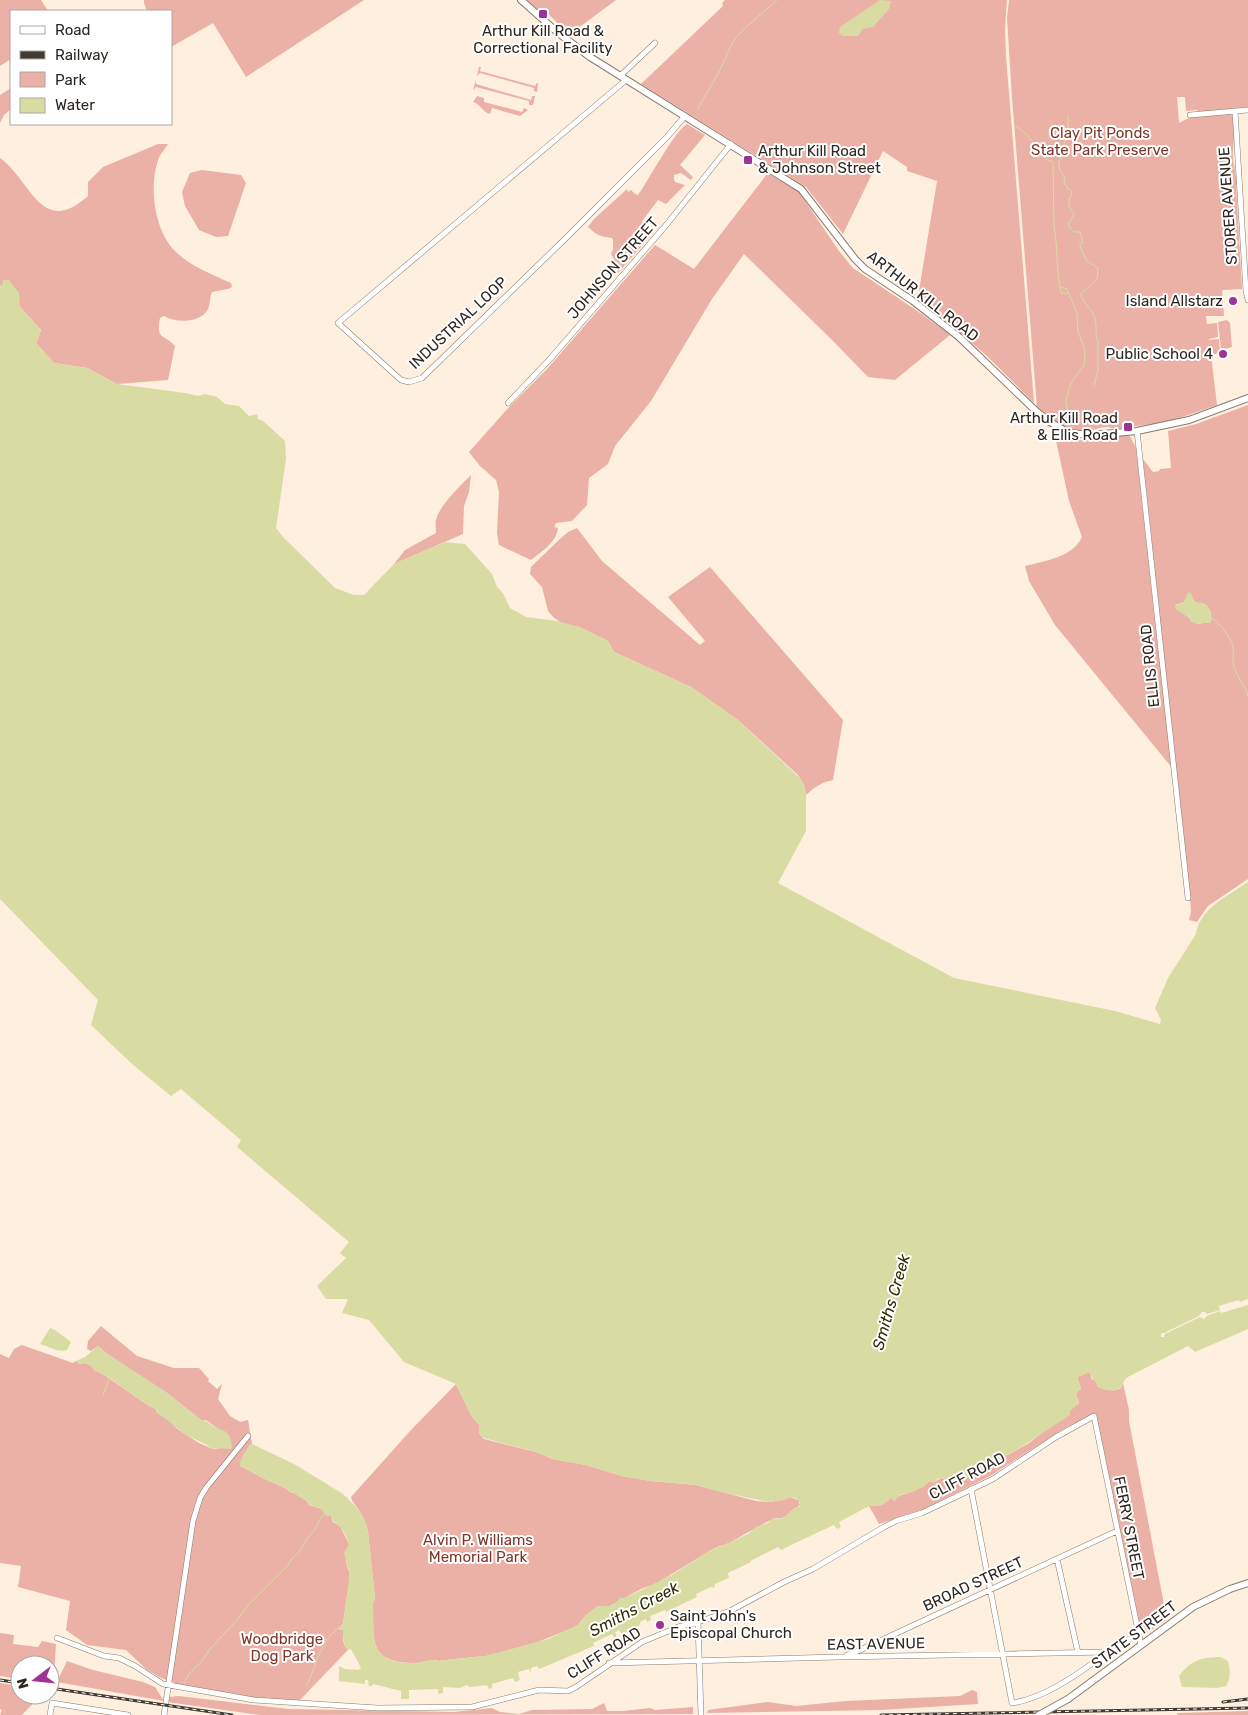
<svg xmlns="http://www.w3.org/2000/svg" width="1248" height="1715" font-family="Rubik,sans-serif">
<rect width="100%" height="100%" fill="#feefdf"/>
<path fill="#ebb1a6" fill-rule="evenodd" d="M0,0H41L48,11H11V59L0,66Z
M144,0H364L246,77L213,23L171,47V11H147L144,3Z
M527,0H616L570,34L568,32V30L566,31L546,12L539,11Z
M725,0H1007L1005,29L1006,56L1034,403L987,356L918,297L937,181L907,171V167L883,151L843,234L806,187L641,84L723,6L722,3Z
M1009,0H1248V107L1198,113L1197,110L1186,111L1185,97H1177L1179,123L1191,117L1231,114C1238,127 1232,144 1233,158C1234,167 1236,174 1237,183L1236,185L1242,289L1222,290L1224,316H1206L1207,324L1217,323L1218,337L1209,339V340L1219,339L1220,353L1211,355L1217,405L1168,422L1114,429C1105,424 1097,430 1087,431C1070,432 1047,420 1037,407L1012,98L1007,18Z
M479,67H481L480,71L535,86L537,83H538L537,92L534,91V88L480,73L477,76Z
M476,80V84L531,100L532,96H535L533,105H529V101L476,87L473,90Z
M11,88V109L4,115L0,123V95Z
M477,96L484,98V102L522,112L524,108L528,110L520,116L492,108L490,114C482,112 481,104 473,102Z
M687,124L705,135L680,165L693,177L691,180L681,173L674,175V179L675,182L685,185L666,204L658,200L643,220L641,227L652,228L653,233L618,273L612,266L614,259L611,254L613,249V240L612,238C599,236 598,236 588,227L594,219L627,189L628,192L631,190L635,194L638,195C648,181 676,129 687,124Z
M158,144H168C165,149 160,154 158,160C149,187 154,230 175,251C190,266 211,274 231,283L232,287L228,289L212,292C209,298 211,307 206,312C197,323 175,323 164,316L160,318C155,341 167,335 175,346L168,380L117,384L87,368L54,363L36,343L41,330L0,285V158C31,180 41,238 88,196V182L103,167Z
M202,170L241,175L246,183L228,236L216,237L199,230L185,206L182,192L190,173Z
M767,174H769L799,192L839,251L853,268L916,310L950,335L895,380L868,377L832,340L744,254L712,299L651,401L615,446L608,464L589,478L587,505L572,521L556,523L554,527L558,528C557,542 541,552 531,560L499,545L497,533L499,492L496,480L480,466L469,452L510,406L547,369L655,245L694,269Z
M1227,320L1230,323L1232,347L1221,350L1218,322Z
M1248,405V879L1208,906L1197,922L1189,920L1191,912L1190,898L1143,459L1153,472L1159,471L1160,469L1171,468L1168,431L1196,424ZM1188,593L1194,601L1211,612V622L1197,624C1189,616 1181,614 1175,605L1185,602Z
M1058,432C1076,442 1086,441 1107,439C1112,436 1123,435 1130,436L1136,448L1157,641L1173,769L1055,625L1029,581L1025,566C1045,561 1073,557 1082,537L1069,501L1055,436Z
M471,475L469,492L464,506L463,534L394,564L405,550L436,533C436,529 435,524 436,520C439,506 460,486 471,475Z
M577,528L602,561L700,645L705,641L668,597L710,567L843,720L833,780C822,782 815,787 806,795L804,785L798,775L738,720L691,687L614,652L608,641L579,627L562,623L553,617L548,611L542,587L530,574L531,567L537,561L561,538L568,532Z
M101,1326L137,1356L174,1368H199L209,1379L208,1381L217,1389L222,1384L218,1399L230,1416L240,1422L248,1420L252,1444L249,1446L240,1466L265,1479L285,1488L290,1492L294,1493L307,1501L309,1505L322,1509L326,1515L331,1516L333,1522L340,1526L349,1544L346,1562L349,1572V1582L343,1624L338,1629L343,1630C343,1638 342,1643 348,1650L299,1701L255,1699L185,1687L159,1677L146,1669L126,1650L87,1645L66,1630L70,1601L18,1587L21,1566L0,1563V1354L9,1358L14,1349L22,1345L73,1363L76,1361L80,1364L84,1363L90,1365L149,1406L156,1409L157,1413L172,1422L176,1428L199,1443L213,1449L221,1448L217,1428L206,1420H201L167,1393L107,1354L98,1346L91,1351L87,1349L88,1341Z
M1090,1372L1092,1380H1095L1098,1387L1107,1390L1120,1389L1123,1383L1129,1410V1421L1166,1615L1165,1621L1150,1631L1145,1633L1141,1630L1140,1627L1096,1413L1063,1429L990,1476L922,1510L879,1524L869,1506L882,1505L891,1498C898,1497 924,1488 928,1482H935L941,1478L944,1479L950,1477L963,1480L1029,1443L1079,1403L1076,1394L1081,1388L1077,1377Z
M456,1384L471,1415L479,1425V1433L484,1439L536,1452L553,1459L586,1465L622,1476L651,1481L696,1485L756,1501L769,1502L783,1500L790,1497L798,1500L800,1505C794,1508 790,1514 784,1517C781,1519 776,1517 773,1519C759,1526 745,1534 731,1542C725,1545 719,1546 713,1549L657,1583L641,1589L610,1606H598L585,1616L578,1625L563,1632L535,1643L486,1656C470,1657 455,1659 439,1661C431,1658 424,1663 416,1663C368,1663 374,1642 373,1603L375,1598L368,1532C366,1525 364,1518 360,1512C357,1506 352,1503 351,1497L411,1430Z
M0,1633L14,1635L13,1644L38,1647L42,1641L56,1644L54,1676L50,1681V1665H20V1679L0,1676Z
M67,1661L93,1670L143,1682L155,1687L164,1701L57,1682Z
M0,1683L20,1686V1695H41L22,1715H0L2,1710L0,1709Z
M972,1690L977,1692L978,1704L881,1710L707,1713L708,1710L768,1702L796,1706L846,1701L960,1696Z
M179,1696L288,1709L454,1712L492,1708L500,1712L519,1714L532,1710L592,1709L604,1703L607,1711H623L650,1708L655,1710L693,1707V1714L260,1715L167,1702L169,1697Z
M1248,1711V1715H1177L1178,1713Z"/>
<path fill="#d8dca3" d="M880,0L891,1L889,9L873,27L863,29L858,36H843L839,33L840,27Z
M3,280H9L19,293L20,307L41,330L36,343L54,363L87,368L117,384L185,393L198,396L205,394L217,397L225,404L239,406L249,416L257,414L258,419L263,421L285,441L286,459L276,528L283,537L335,588L354,595H364L394,564L445,542L465,544L492,574L497,587L503,593L510,608L526,617L557,621L579,627L608,641L614,652L691,687L738,720L802,780L806,795V831L778,883L954,978L1115,1011L1160,1024L1161,1020L1155,1008L1168,978L1196,934C1200,908 1228,896 1248,882V1329L1195,1352L1188,1346L1126,1378L1120,1388L1114,1391L1107,1390L1098,1387L1095,1380H1093L1090,1372L1077,1377L1081,1388L1076,1394L1079,1403L1070,1411V1415L1015,1451L963,1480H951L950,1477L944,1479L941,1478L937,1479L936,1482H928L924,1487C919,1488 917,1491 912,1492C904,1494 898,1493 895,1502L891,1498L882,1505L869,1506L839,1522L841,1527L837,1529L834,1525C816,1533 799,1541 781,1550L778,1547L750,1561L751,1562L728,1573L729,1578L715,1584L714,1588L711,1587L696,1594L697,1597L666,1612L665,1610L650,1616L651,1620L647,1622L646,1619L641,1621L639,1626L626,1632V1634L622,1635L619,1630L615,1632L618,1640H616L612,1634L593,1643L594,1646L539,1669L537,1666L531,1668V1673L529,1669L518,1672L520,1680L515,1682L513,1678L492,1684V1688L489,1689L487,1685L470,1687L467,1685L460,1688L443,1687V1693L438,1694V1689L409,1690V1699H401V1691L373,1684L372,1686H369L368,1680H365V1684L339,1681V1666L345,1669L359,1670L361,1668L351,1649L348,1650C343,1643 343,1638 343,1630L337,1629L343,1624L349,1582V1571L344,1553L349,1544C347,1538 344,1530 339,1526C335,1522 333,1522 331,1516L326,1515L320,1508L309,1505L307,1501L294,1493L290,1492L285,1488L265,1479L240,1466C239,1461 247,1447 252,1444L294,1464L343,1494L359,1510L366,1523L368,1532L375,1598L373,1603C374,1641 368,1664 416,1663C424,1662 431,1658 439,1661C455,1659 470,1657 486,1656L548,1639L578,1625L585,1616L598,1606H610L617,1602L620,1598H625L670,1576L713,1549L722,1546L748,1534L756,1527L768,1523L772,1519L783,1518L794,1508L800,1506V1503L796,1498L790,1497L783,1500L769,1502L721,1492L696,1485L651,1481L622,1476L586,1465L553,1459L536,1452L484,1438L479,1433V1425L471,1415L456,1384L404,1362L369,1320L342,1313L348,1299H326L317,1286L346,1258L340,1253L349,1242L237,1147L241,1140L181,1089L171,1096L132,1064L91,1025L98,1000L0,899V285L2,286Z
M1188,592L1191,593L1194,601C1197,603 1200,602 1203,603C1210,605 1213,616 1211,622L1197,624L1191,622L1189,617L1176,610L1175,605C1184,604 1185,600 1188,592Z
M50,1328L55,1330L71,1342L67,1350C56,1353 49,1346 40,1344Z
M98,1346L108,1354L167,1393L201,1420C208,1420 210,1425 217,1428C228,1432 230,1433 232,1446L231,1449L216,1448L213,1449C202,1441 187,1437 177,1428C170,1423 165,1417 157,1413L156,1409L149,1406L108,1377L95,1371L90,1365L84,1363L80,1364L76,1361L85,1357Z
M1221,1657L1228,1661C1230,1669 1231,1679 1226,1686L1217,1688L1182,1687L1179,1676C1191,1660 1202,1657 1221,1657Z"/>
<path fill="#feefdf" d="M1248,1299V1305L1221,1313L1220,1311L1207,1316L1204,1319L1200,1317L1165,1334L1164,1337H1161V1333H1164L1199,1316L1202,1312H1205L1207,1314L1220,1310L1219,1306L1239,1300L1240,1302Z"/>
<g fill="none" stroke-linecap="round" stroke-linejoin="round">
<path stroke="#d8dca3" stroke-width="1" d="M697,110L719,72L733,41L744,29L777,0
M1068,116V128L1059,164V168L1065,179L1064,182L1068,189L1071,190L1072,196L1069,198V206L1074,215L1068,223L1069,227L1074,232H1080L1083,243L1080,244V246L1087,261L1098,268L1097,279L1081,294C1082,302 1091,308 1094,316C1098,325 1094,334 1098,341V370L1094,386
M1016,126C1020,129 1023,131 1026,134C1037,143 1037,157 1053,162L1054,227C1058,246 1056,267 1060,287L1067,289L1077,313L1078,332L1084,347L1085,359L1084,365L1071,383L1068,393L1066,401L1069,421
M1060,287L1061,293H1068
M1212,618C1221,625 1230,636 1233,647C1234,654 1232,661 1234,667C1237,677 1245,685 1248,696
M103,1395L110,1377
M184,1684L189,1674L202,1661L210,1649L238,1619L248,1605L288,1565C291,1558 297,1555 301,1549C305,1541 309,1536 315,1529C320,1522 317,1520 326,1513
M306,1686C317,1667 318,1644 337,1629"/>
<defs>
<path id="minor" d="M620,76L655,43
M626,80L338,323L401,380L409,382L422,378L567,237L667,137L685,116
M1235,111L1246,291L1248,300
M1190,115L1248,110
M508,403L550,359L667,224L731,144
M1137,431L1188,898
M971,1489L1012,1703C1043,1699 1083,1671 1106,1653
M1057,1559L1078,1653
M698,1622L701,1715
M57,1638L104,1656L119,1658L135,1666L163,1684L254,1700L377,1708L472,1707L539,1690L568,1691L576,1687L642,1642L678,1627L698,1622L730,1611L784,1582L813,1569L884,1527L896,1521L922,1513L993,1479L1056,1437L1094,1416L1141,1645
M847,1655L858,1651L1117,1531
M609,1663L838,1657L1107,1652L1138,1634
M50,1715L52,1703L128,1715
M164,1715L193,1521L200,1498L206,1488L248,1436"/>
<path id="tertiary" d="M521,0L557,32L590,57L801,189L855,259L865,269L913,301L959,337L1037,412L1050,422L1069,433L1092,435L1137,431L1189,420L1248,398
M1068,1699L1193,1607L1230,1589L1248,1583"/>
</defs>
<use href="#minor" stroke="#8a7b69" stroke-width="6"/>
<use href="#tertiary" stroke="#8a7b69" stroke-width="8"/>
<use href="#minor" stroke="#fff" stroke-width="5"/>
<use href="#tertiary" stroke="#fff" stroke-width="6"/>
<defs>
<path id="rail" d="M0,1680L20,1683
M50,1688L232,1715
M1223,1702L1248,1699
M881,1715L1248,1708"/>
</defs>
<use href="#rail" stroke="#423a33" stroke-width="3"/>
<use href="#rail" stroke="#fff" stroke-width="1" stroke-dasharray="4" stroke-linecap="butt"/>
<defs>
<path id="tertiary-bridge" d="M1039,1715L1068,1699"/>
</defs>
<use href="#tertiary-bridge" stroke="#8a7b69" stroke-width="8" stroke-linecap="butt"/>
<use href="#tertiary-bridge" stroke="#fff" stroke-width="6"/>
</g>
<g fill="#9c3395" stroke="#fff" stroke-width="2">
<rect x="538" y="9" width="10" height="10" rx="2.5"/>
<rect x="743" y="155" width="10" height="10" rx="2.5"/>
<circle cx="1233" cy="301" r="5"/>
<circle cx="1223" cy="354" r="5"/>
<rect x="1123" y="422" width="10" height="10" rx="2.5"/>
<circle cx="660" cy="1625" r="5"/>
</g>
<g text-anchor="middle" dominant-baseline="central" stroke-width="4" stroke-linejoin="round" paint-order="stroke">
<g font-size="15" fill="#2d261f" stroke="#fff" text-anchor="end">
<text x="543" y="31" text-anchor="middle">Arthur Kill Road &amp;<tspan x="543" dy="17">Correctional Facility</tspan></text>
<text x="758" y="151" text-anchor="start">Arthur Kill Road<tspan x="758" dy="17">&amp; Johnson Street</tspan></text>
<text x="1223" y="301">Island Allstarz</text>
<text x="1213" y="354">Public School 4</text>
<text x="1118" y="418">Arthur Kill Road<tspan x="1118" dy="17">&amp; Ellis Road</tspan></text>
<text x="670" y="1616" text-anchor="start">Saint John's<tspan x="670" dy="17">Episcopal Church</tspan></text>
</g>
<g font-size="15" fill="#7e362a" stroke="#fff">
<text x="1100" y="133">Clay Pit Ponds<tspan x="1100" dy="17">State Park Preserve</tspan></text>
<text x="478" y="1540">Alvin P. Williams<tspan x="478" dy="17">Memorial Park</tspan></text>
<text x="282" y="1639">Woodbridge<tspan x="282" dy="17">Dog Park</tspan></text>
</g>
<g font-size="15" fill="#2d261f" stroke="#fff">
<text transform="translate(1228 206) rotate(-94)">STORER AVENUE</text>
<text transform="translate(613 268) rotate(-49)">JOHNSON STREET</text>
<text transform="translate(923 296) rotate(38)">ARTHUR KILL ROAD</text>
<text transform="translate(458 323) rotate(-43)">INDUSTRIAL LOOP</text>
<text transform="translate(1150 666) rotate(-96)">ELLIS ROAD</text>
<text transform="translate(967 1476) rotate(-28)">CLIFF ROAD</text>
<text transform="translate(1129 1528) rotate(79)">FERRY STREET</text>
<text transform="translate(973 1584) rotate(-25)">BROAD STREET</text>
<text transform="translate(1134 1635) rotate(-37)">STATE STREET</text>
<text transform="translate(876 1644) rotate(-1)">EAST AVENUE</text>
<text transform="translate(604 1653) rotate(-32)">CLIFF ROAD</text>
</g>
<g font-size="16" font-style="italic" fill="#2d2d01" stroke="#fff">
<text transform="translate(891 1302) rotate(-74)">Smiths Creek</text>
<text transform="translate(634 1609) rotate(-28)">Smiths Creek</text>
</g>
</g>
<rect x="10" y="10" width="162" height="115" fill="#ffffff" stroke="#aba8a5"/>
<rect x="20" y="26" width="25" height="8" fill="#ffffff" stroke="#aba8a5"/>
<text x="55" y="35" font-size="15" fill="#2d261f">Road</text>
<rect x="20" y="51" width="25" height="8" fill="#423a33" stroke="#aba8a5"/>
<text x="55" y="60" font-size="15" fill="#2d261f">Railway</text>
<rect x="20" y="72" width="25" height="15" fill="#ebb1a6" stroke="#aba8a5"/>
<text x="55" y="85" font-size="15" fill="#2d261f">Park</text>
<rect x="20" y="98" width="25" height="15" fill="#d8dca3" stroke="#aba8a5"/>
<text x="55" y="110" font-size="15" fill="#2d261f">Water</text>
<g transform="translate(35 1680) rotate(254)"><circle r="24" fill="#ffffff" stroke="#aba8a5"/>
<path d="M0-4L9 19L0 12L-9 19Z" fill="#9c3395"/>
<text y="-8" font-size="14" font-weight="bold" text-anchor="middle" fill="#2d261f">N</text>
</g>
</svg>
